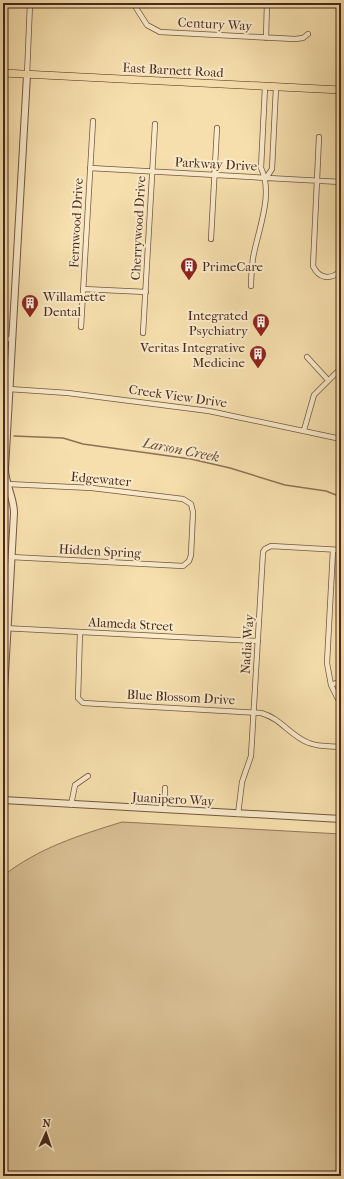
<svg xmlns="http://www.w3.org/2000/svg" width="344" height="1179" font-family="'IM FELL French Canon',serif">
<rect width="100%" height="100%" fill="#f6dfad"/>
<filter id="stains"><feTurbulence type="fractalNoise" baseFrequency=".005" numOctaves="4"/><feColorMatrix values="0 0 0 0 .2 0 0 0 0 .09 0 0 0 0 .02 0 0 0 .5 -.17"/></filter>
<radialGradient id="worn" r=".72"><stop offset=".6" stop-color="#630" stop-opacity="0"/><stop offset="1" stop-color="#630" stop-opacity=".3"/></radialGradient>
<path fill="#d9c094" stroke="#917458" d="M122,822L341,834V1176H3V876C38,848 80,835 122,822Z"/>
<g fill="none" stroke-linecap="round" stroke-linejoin="round">
<path stroke="#8d7156" stroke-width="1.5" d="M14,436L63,438L83,444L191,459L230,468L285,485L326,491L341,497"/>
<defs>
<path id="minor" d="M133,3L147,25L160,32L295,39L303,38L308,34
M266,38L267,3
M27,75L30,3
M319,137L313,266C319,279 330,280 341,271
M90,168L341,182
M266,178L272,169L276,87
M211,239L217,128
M251,286C251,276 252,267 253,258C258,230 274,194 261,168L265,87
M83,289L146,292
M81,327L93,121
M143,333L155,124
M3,339H11
M307,357L328,380
M9,389L68,393L209,411L341,439
M304,430L314,395L341,368
M7,484L92,488L183,499L191,504L193,512L191,555L189,561L183,566L11,557
M333,550L327,663L331,685L341,705
M3,628L258,641
M80,632L78,698L83,703L261,713C281,718 291,737 309,743C319,747 331,746 341,747
M331,685L341,681
M71,805L75,785L88,776
M165,810V788
M238,814L242,782L251,756L263,552L265,549L271,546L341,550"/>
<path id="tertiary" d="M3,710L14,513C14,497 5,484 5,469L27,75
M3,800L341,819"/>
<path id="primary" d="M3,73L341,90"/>
</defs>
<use href="#minor" stroke="#745640" stroke-width="6"/>
<use href="#tertiary" stroke="#745640" stroke-width="8"/>
<use href="#primary" stroke="#49291c" stroke-width="8"/>
<use href="#minor" stroke="#f9eaca" stroke-width="4.5"/>
<use href="#tertiary" stroke="#f9eaca" stroke-width="6"/>
<use href="#primary" stroke="#f6dfad" stroke-width="7"/>
</g>
<defs>
<symbol id="building-pin" viewBox="-11 -11 22 30"><path d="M0 17L-7.5 6A9.5 9.5 0 1 1 7.5 6Z" fill="#8f2418" stroke="#f9eaca"/><path d="M-4-6H4V6H1V3H-1V6H-4ZM-2.5-4.3h1.7v1.8h-1.7ZM.8-4.3h1.7v1.8H.8ZM-2.5-1h1.7V.8h-1.7ZM.8-1h1.7V.8H.8Z" fill="#fff"/></symbol>
</defs>
<g fill-rule="evenodd">
<use href="#building-pin" x="179" y="256" width="20" height="27"/>
<use href="#building-pin" x="20" y="293" width="20" height="27"/>
<use href="#building-pin" x="251" y="312" width="20" height="27"/>
<use href="#building-pin" x="248" y="344" width="20" height="27"/>
</g>
<g text-anchor="middle" dominant-baseline="central" stroke-width="4" stroke-linejoin="round" paint-order="stroke">
<g font-size="13" fill="#49291c" stroke="#f9eaca">
<text transform="translate(215 24) rotate(3)">Century Way</text>
<text transform="translate(173 70) rotate(3)">East Barnett Road</text>
<text transform="translate(216 164) rotate(3)">Parkway Drive</text>
<text transform="translate(76 223) rotate(-87)">Fernwood Drive</text>
<text transform="translate(138 228) rotate(-87)">Cherrywood Drive</text>
<text transform="translate(178 396) rotate(8)">Creek View Drive</text>
<text transform="translate(101 479) rotate(5)">Edgewater</text>
<text transform="translate(100 551) rotate(3)">Hidden Spring</text>
<text transform="translate(131 624) rotate(3)">Alameda Street</text>
<text transform="translate(247 644) rotate(-86)">Nadia Way</text>
<text transform="translate(181 697) rotate(3)">Blue Blossom Drive</text>
<text transform="translate(173 799) rotate(3)">Juanipero Way</text>
</g>
<g font-size="13" fill="#49291c" stroke="#f9eaca" text-anchor="start">
<text x="202" y="266">PrimeCare</text>
<text x="43" y="296">Willamette<tspan x="43" dy="15">Dental</tspan></text>
<text x="248" y="315" text-anchor="end">Integrated<tspan x="248" dy="15">Psychiatry</tspan></text>
<text x="245" y="347" text-anchor="end">Veritas Integrative<tspan x="245" dy="15">Medicine</tspan></text>
</g>
<g font-size="14" font-style="italic" fill="#664734" stroke="#f9eaca">
<text transform="translate(181 450) rotate(11)">Larson Creek</text>
</g>
</g>
<rect width="344" height="1179" fill="none" stroke="#f6dfad" stroke-width="16"/>
<rect x="4" y="4" width="336" height="1171" fill="none" stroke="#49291c" stroke-width="2"/>
<rect x="8" y="8" width="328" height="1163" fill="none" stroke="#49291c"/>
<g transform="translate(46 1133) rotate(3)" stroke="#f9eaca" stroke-width="3" paint-order="stroke">
<path d="M0-3L7 15L0 10L-7 15Z" fill="#49291c"/>
<text y="-6" font-size="11" font-weight="bold" text-anchor="middle" fill="#49291c">N</text>
</g>
<rect width="100%" height="100%" filter="url(#stains)"/>
<rect width="100%" height="100%" fill="url(#worn)"/>
</svg>
